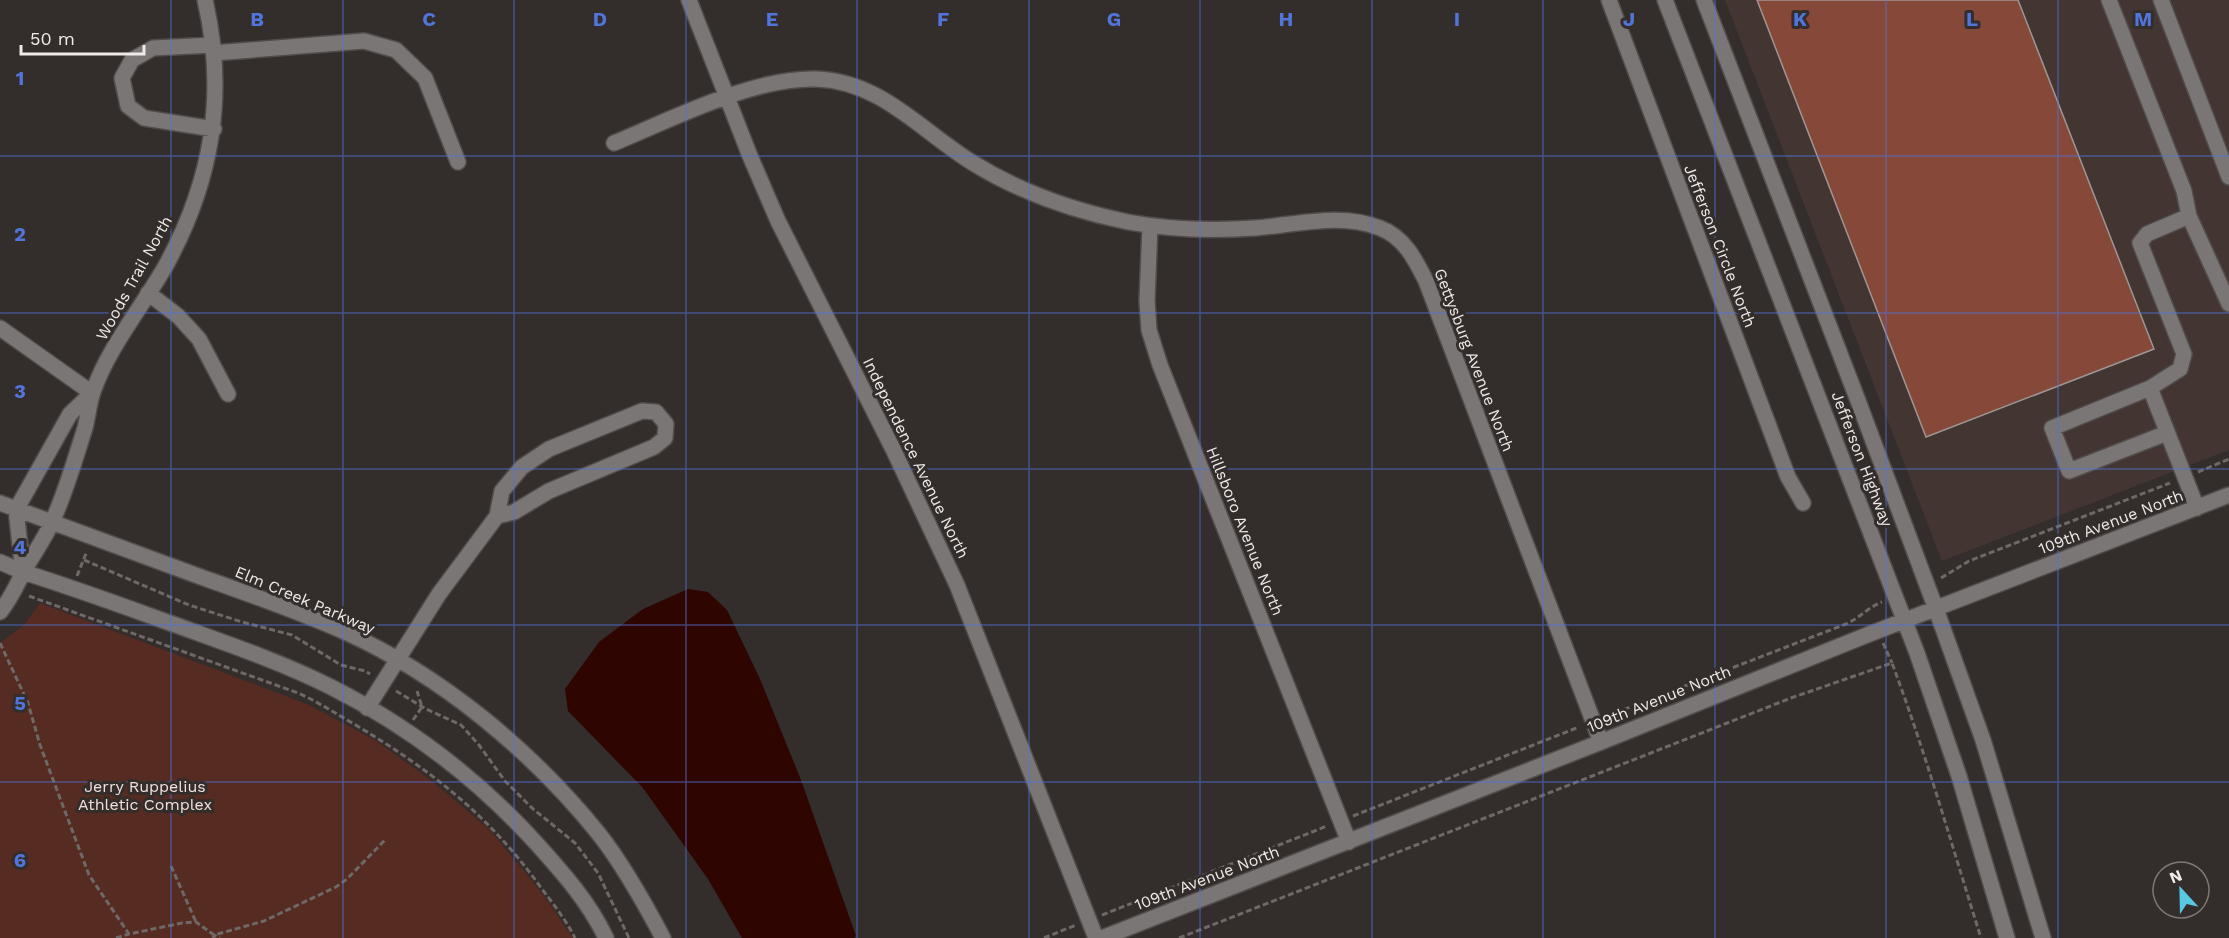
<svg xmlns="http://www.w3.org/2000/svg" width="2229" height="938" font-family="'Work Sans',sans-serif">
<rect width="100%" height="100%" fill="#332d2b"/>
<path fill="#433632" d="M1725,0H2229V450L1942,561Z"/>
<path fill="#562b21" d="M40,603L307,704L375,740L432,781L489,829L543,894L573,938H0V643L23,626Z"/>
<path fill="#2f0500" d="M688,589L708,592L727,610L760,679L801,780L856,936L854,938H742L708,879L643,788L568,711L565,689L599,642L643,609Z"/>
<path fill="#854839" stroke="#9e9694" stroke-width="1.5" d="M1757,0H2018L2154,349L1926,437Z"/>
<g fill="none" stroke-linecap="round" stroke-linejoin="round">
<defs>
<path id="minor" d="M689,0L750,156L778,221L893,449L957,585L1096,938
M1609,0L1788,477L1803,503
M1665,0L1917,653L1959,776L2007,938
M1704,0L1857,398L1936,609L1983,740L2043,938
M2109,0L2184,191L2189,216
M2161,0L2229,177
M213,45L153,48L132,60L122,78L128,106L144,118L214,129
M214,53L364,41L396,50L425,78L458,162
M614,143C672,119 754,77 816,79C881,81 921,131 973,163C1020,192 1074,211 1128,222C1171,230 1212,231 1255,228C1295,225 1341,212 1380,228C1404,237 1415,259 1426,281L1601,742
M1150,226L1147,301L1149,330L1160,365L1349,842
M148,293L178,316L199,339L228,394
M0,328L92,393
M2150,388L2052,428L2069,471L2167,433
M0,503C67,528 134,553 201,577C249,594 298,611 345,632C442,676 532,751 599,834C624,866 644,902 663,938
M2197,508L2150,388L2180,369L2184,354L2140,243L2147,234L2189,216L2229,304
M0,562L23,572C74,588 123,606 173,624C225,643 279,661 329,686C407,725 478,779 537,844C563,873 589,902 606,938
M23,572L16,510L70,414L92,393
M0,612C11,599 17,584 25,569C34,553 45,538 52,522C66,492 75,459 85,428C88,416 89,404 93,392C108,348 142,307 165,267C212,182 227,95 205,0
M367,708L439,594L497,516L502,491L522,467L549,449L642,411L656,412L666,424L665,438L654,447L549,491L514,512L497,516
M1102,938L1601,742L1867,635L2229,495"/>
</defs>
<use href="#minor" stroke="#514b49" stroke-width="18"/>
<path stroke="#6e6866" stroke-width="3" stroke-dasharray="6 3" stroke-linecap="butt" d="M2198,472L2229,459
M84,560L189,605L242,622L292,635L341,665L365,671L370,674
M77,576L87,551
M1941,578L1969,561L2170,483
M29,596L298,693C318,702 335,713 354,724C431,770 489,815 542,889C554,905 566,920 575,938
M0,643L28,703L40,745L89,875L129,934L182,923L196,922L214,935L264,921L336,887L347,879L385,840
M1883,643L1892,663
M396,691L426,709L461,725L479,745L505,781L532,808L575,843L598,873L629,938
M1607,716L1846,624C1861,617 1867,608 1882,602
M413,720L422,707L417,691
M1353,816L1579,727
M171,866L196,922
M1102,915L1327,826
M116,938L129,934
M213,938L214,935L220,938
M1044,938L1076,925
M1179,938L1791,698L1892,663C1926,754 1952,846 1981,938"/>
<use href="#minor" stroke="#797675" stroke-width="15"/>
</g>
<path fill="none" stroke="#5275dc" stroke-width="1.5" stroke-opacity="0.55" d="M171,0V938M343,0V938M514,0V938M686,0V938M857,0V938M1029,0V938M1200,0V938M1372,0V938M1543,0V938M1715,0V938M1886,0V938M2058,0V938M0,156H2229M0,313H2229M0,469H2229M0,625H2229M0,782H2229"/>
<g text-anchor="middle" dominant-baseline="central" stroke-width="6" stroke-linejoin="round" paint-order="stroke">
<g font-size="16" fill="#efeae9" stroke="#332d2b">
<text transform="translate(1720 246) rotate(69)">Jefferson Circle North</text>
<text transform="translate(134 278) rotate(-61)">Woods Trail North</text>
<text transform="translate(1474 360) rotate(69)">Gettysburg Avenue North</text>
<text transform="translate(916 458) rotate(64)">Independence Avenue North</text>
<text transform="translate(1862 459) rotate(69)">Jefferson Highway</text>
<text transform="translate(2111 522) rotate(-21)">109th Avenue North</text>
<text transform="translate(1245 531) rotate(68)">Hillsboro Avenue North</text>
<text transform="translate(305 600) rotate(23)">Elm Creek Parkway</text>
<text transform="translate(1659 699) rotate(-22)">109th Avenue North</text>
<text transform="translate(1207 878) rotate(-21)">109th Avenue North</text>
</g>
<g font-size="16" fill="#f3dfda" stroke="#332d2b">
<text x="145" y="786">Jerry Ruppelius<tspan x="145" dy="18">Athletic Complex</tspan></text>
</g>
</g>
<g font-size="20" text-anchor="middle" font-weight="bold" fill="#5275dc" stroke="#332d2b" stroke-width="6" stroke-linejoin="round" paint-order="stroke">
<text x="257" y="26">B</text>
<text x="429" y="26">C</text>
<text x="600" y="26">D</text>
<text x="772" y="26">E</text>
<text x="943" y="26">F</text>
<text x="1114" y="26">G</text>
<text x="1286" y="26">H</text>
<text x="1457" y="26">I</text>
<text x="1629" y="26">J</text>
<text x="1800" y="26">K</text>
<text x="1972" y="26">L</text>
<text x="2143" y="26">M</text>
<text x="20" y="85">1</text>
<text x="20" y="241">2</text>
<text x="20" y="398">3</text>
<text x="20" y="554">4</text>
<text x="20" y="710">5</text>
<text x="20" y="867">6</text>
</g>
<g transform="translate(2181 890) rotate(338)"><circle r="28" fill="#332d2b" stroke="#7e7977" stroke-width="1.5"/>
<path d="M0-4.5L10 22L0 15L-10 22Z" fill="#57c9e2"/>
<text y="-9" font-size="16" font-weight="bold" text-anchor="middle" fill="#efeae9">N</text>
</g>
<path d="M21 45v9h123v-9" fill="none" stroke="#efeae9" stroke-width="3"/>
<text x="30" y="45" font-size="18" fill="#efeae9" stroke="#332d2b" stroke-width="4.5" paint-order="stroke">50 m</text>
</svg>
